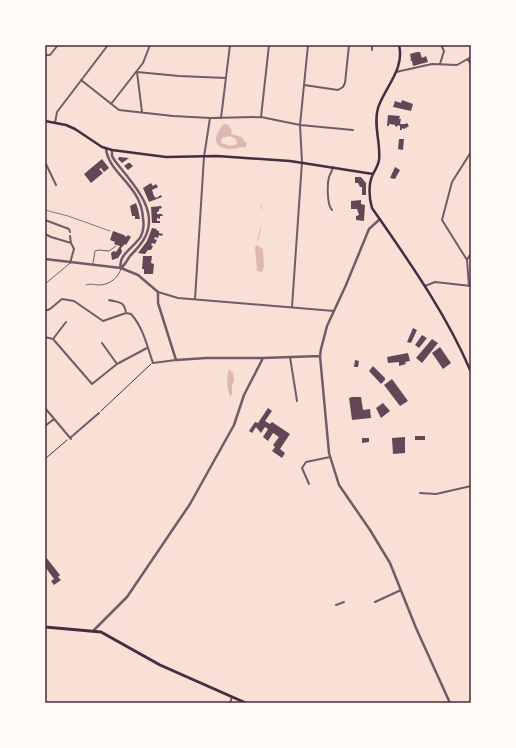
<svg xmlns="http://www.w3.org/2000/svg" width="516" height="748" font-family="Jost,sans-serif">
<rect width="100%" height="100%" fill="#f7e1d7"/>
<path fill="#dcb8b0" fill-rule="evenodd" d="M224,124H226C230,126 233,130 231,134L242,137L244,141L247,143L245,148L242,147C221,153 206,144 224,124ZM230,136L236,139L237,144L230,146L221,143L222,138Z
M256,245L263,249L264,267L262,272L257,271L255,248Z
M230,369L231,372H233L234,381L232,385V394L230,397L227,385L228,371Z"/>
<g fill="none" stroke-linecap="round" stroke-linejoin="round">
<path stroke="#dcb8b0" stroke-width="1" d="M261,206L262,209
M258,240L261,227"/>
</g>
<path fill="#644757" d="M417,52H420L422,58L426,56L428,62L413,66L412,61L410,60L411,59L410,54Z
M402,100L413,104L411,111L393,107L395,101L401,103Z
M388,115L400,116L399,119H401L400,124H405L407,123L409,126L404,129L402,128V130H400V126L398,125L397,127L395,126V125L389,124V126H387Z
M399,139H404L403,150L398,149Z
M119,157L129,158L122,163L118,159Z
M102,159L109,168L104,172L101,168L99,169L103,173L91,183L84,174Z
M128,163H130L133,166L128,170L124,166Z
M395,167L400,170L395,179L390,178Z
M355,177H361L366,183V195H362V187H360L358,183H355Z
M151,183L153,186L156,184L158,187L152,190L154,196L156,198L161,195L162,197L149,202L143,188Z
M361,200V204L365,205L364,221L356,220V216L359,215L357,209H351V201Z
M136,203L138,209L140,219H135V216H132L130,206Z
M161,206L162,208L159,209V211L157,212V214H162L163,216H160V219L157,218V221H160V223H152L151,207Z
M152,228L157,229L156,230L159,231V233L163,234L162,236L159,235L158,238L155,237L154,239L157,240L155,244L152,243L151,245L153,246L151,250H148L145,254L138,253L147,241Z
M113,231L124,235L126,237L128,235L131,237L126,245L125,244L121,248L122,252L118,258L112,260L111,253L114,251L116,252L120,246L114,244L115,242L110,240Z
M143,256H152L151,263L154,264L153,274H144V269H142Z
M413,328L417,330L411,343L407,342Z
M422,335L427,338L419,348L415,345Z
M432,339L438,343L422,363L416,358Z
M440,347L451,363L443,369L432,353Z
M408,353L410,361L405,362L406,364L399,366V362L388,363L387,357Z
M355,360L359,361L358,367H354Z
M373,366L385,378V380L381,384L369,371Z
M392,379L408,401L400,406L384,385Z
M352,397H361L363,410L370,409L371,418L352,420L349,398Z
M383,403L390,411L381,418L376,408Z
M268,408L272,411L265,421L270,424L272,422L290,434L280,449L285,453L282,458L272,451L275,447L273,445L279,437L273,433L268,441L263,437L268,429L265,427L261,433L256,427L252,433L249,431L255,422L258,423Z
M415,436H425V440H415Z
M405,437V453L393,454L392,438Z
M362,438H369V442L362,443Z
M45,556L60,575L58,577L61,580L54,585L51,581L54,579L46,568H45Z"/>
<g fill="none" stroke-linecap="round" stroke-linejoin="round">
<path stroke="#4a2c40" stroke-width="1" d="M101,411L151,364
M45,459L67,440"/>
<path stroke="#755966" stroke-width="1" d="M93,263L95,251L99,250L109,251L116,246
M45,284L69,264
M86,285C92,283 94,285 99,285C109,285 119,278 121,268"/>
<path stroke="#755966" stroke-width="2" d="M308,45L300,125L353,130
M372,50V45
M45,55H50L58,45
M468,59L471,65
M440,64L444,51L441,45
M396,72L432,64L457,65L471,57
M81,80L119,110L173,116L210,118
M304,85L338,90L343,87L345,83L349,45
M111,104L143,63L150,45
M142,112L137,72L179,76L226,78
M261,117L269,45
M221,118L230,45
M55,123L57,112L108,45
M45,162L56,185
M332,210C327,205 327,184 329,177C331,173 332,171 333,167
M45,220L69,229L70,232
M45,234L51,237L71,243L74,249L70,263
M70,236L71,243
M467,260L471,253
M425,286L435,282L471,286
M469,286L467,260L442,220L452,182L471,152
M158,292L178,298L334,311
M195,299L204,157L210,118L261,117L300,125L302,162L292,307
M109,300C120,303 124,301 126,313
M45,311L50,309L62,299L74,301L103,321L126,313L131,314C143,327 147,346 153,363L176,360
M45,337L53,339
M53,339L92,384L117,364L147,348
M53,339L66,322
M102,343L117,364
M290,357L297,401
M45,408L71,439
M45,426L54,419
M70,438L99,413
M309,484L302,468L306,462L330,457
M420,493L436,494L471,486
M375,602L401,590
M336,605L344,602
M230,703L232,697"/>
<path stroke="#755966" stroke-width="2.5" d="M106,149C109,174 141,185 143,218C144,224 144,230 141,236C136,246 117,255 121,268
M112,150V156L115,161C131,182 161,210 144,239C140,246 135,251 130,256C127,260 125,265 121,268
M380,219L369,229L346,285L327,326L321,349L320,356L329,453L339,485L370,530L390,563L416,628L450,703
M45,259L121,268L138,275L158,292V303L176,360L206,358H263L320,356
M94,630L127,597L190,504L234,425L244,395L263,358"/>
<path stroke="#4a2c40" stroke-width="2.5" d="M399,45C405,69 385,87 378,108C373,125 381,143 379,160C378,166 375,170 373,174C368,184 369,198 372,208C408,260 446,313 471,372
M45,121L66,125L75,129L102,147L112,150L166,157L217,156L290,161L373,174"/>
<path stroke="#4a2c40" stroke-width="3" d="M45,627L101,632L160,665L246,703"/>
<path stroke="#8f747c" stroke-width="1" d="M45,210L68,216L110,231"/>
</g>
<rect width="516" height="748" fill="none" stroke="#fffaf5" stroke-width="92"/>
<rect x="46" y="46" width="424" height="656" fill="none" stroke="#4a2c40" stroke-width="1.5"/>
</svg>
